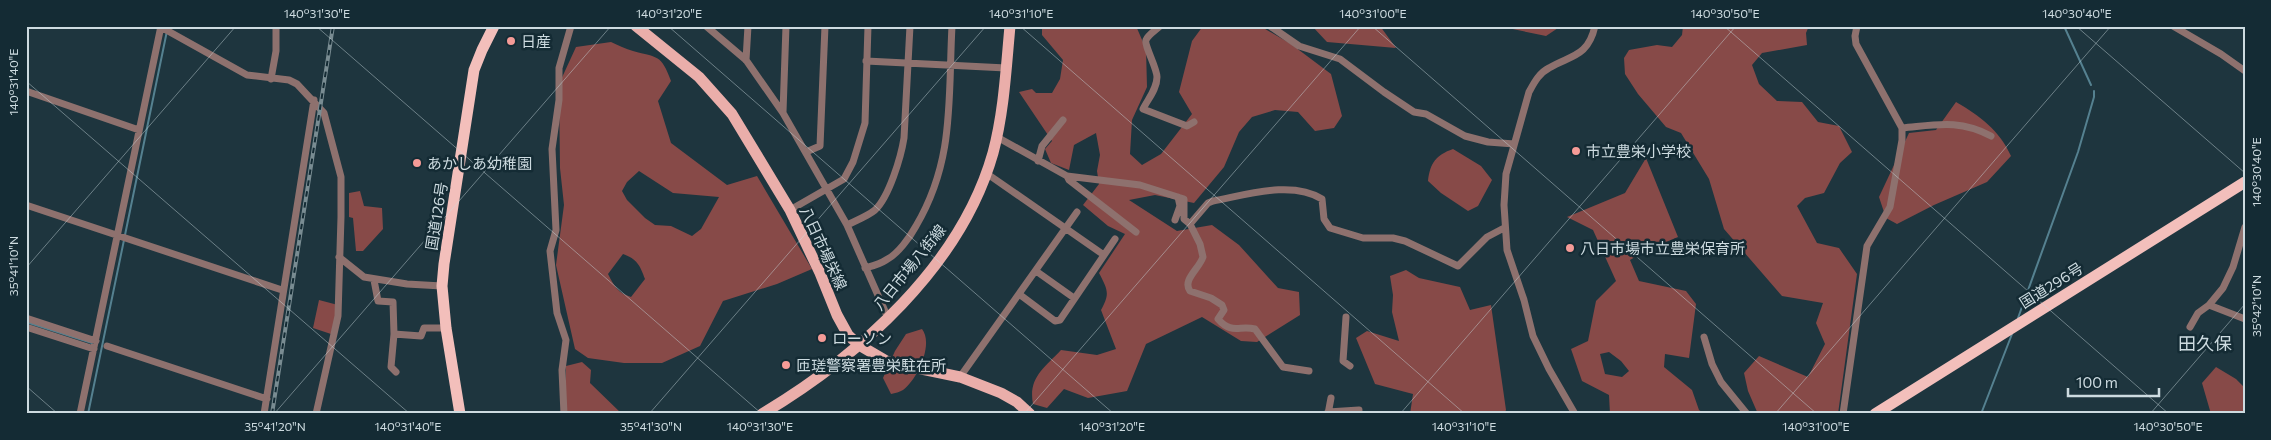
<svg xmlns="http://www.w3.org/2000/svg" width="2271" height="440" font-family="Commissioner,'Noto Sans JP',sans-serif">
<rect width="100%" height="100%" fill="#1e353e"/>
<path fill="#874a48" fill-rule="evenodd" d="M1042,26H1136L1146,49L1147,87L1132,120L1130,154L1142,165L1161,154L1192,114L1179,92L1192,41L1203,26H1260L1291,44L1331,74L1342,116L1334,128L1315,131L1298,112L1275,110L1252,117L1239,132L1224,167L1194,203L1155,195L1129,200L1177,231L1212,225L1239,245L1278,288L1299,292L1300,315L1257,342L1241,341L1202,317L1146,344L1127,391L1088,398L1064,389L1047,408L1033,404C1028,378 1044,368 1061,350L1097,355L1116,349L1101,310C1110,294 1108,290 1099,273L1125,234L1108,226L1083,205L1099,184L1097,171L1100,155L1096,133L1074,145L1069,170L1051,163L1045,149L1052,141L1019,92L1032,89L1036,93H1052L1060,79L1063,60L1042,35Z
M1312,26H1380L1396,48L1327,42Z
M1498,26H1561L1546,36Z
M1683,26H1809L1806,33L1807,45L1762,53L1752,65L1759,84L1777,101L1802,102L1818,122L1839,126L1852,152L1840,163L1824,193L1805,198L1797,206L1817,243L1839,248L1857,274L1838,414H1758L1748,391L1744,373L1759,356L1808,377L1825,344L1816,323L1823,303L1782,296L1724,229L1709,179L1681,133L1666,127L1638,94L1625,74L1624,58L1629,50L1657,45L1672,47L1682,35Z
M611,42C618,45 626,49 633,51C658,58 661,54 671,81L658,101L671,143L727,185L757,176L812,269L777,284L723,301L700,346L662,363H624L588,358L575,349L556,265L564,205L560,168L559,84L576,47ZM639,171L673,193L719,197L701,229L692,236L671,226L655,225L645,218L627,200L622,191L627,182ZM623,254C637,259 640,265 645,279L631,297C618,293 614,286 608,274Z
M1956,102C1979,115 2000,131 2011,156L1987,182L1934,205L1897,224L1886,218L1879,197L1909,133L1936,130Z
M1453,149L1481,166L1492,180L1478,206L1468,211L1441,193L1428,181C1430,163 1436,155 1453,149Z
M1646,158L1678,237L1647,250L1630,260L1639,281L1686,291L1696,304L1689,358L1665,354L1664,367L1692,390L1699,410L1705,414H1610L1609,395L1582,381L1571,349L1588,341L1596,301L1616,281L1593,230L1567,217L1625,193ZM1609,352L1621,361L1629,371L1622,377L1605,374L1600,354Z
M360,191L364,206L382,208L383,229L363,251H356L353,218L349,217V193Z
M1406,270L1419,278L1460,287L1470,310L1491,305L1506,410L1504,414H1410L1413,394L1375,384L1356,338L1367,331L1399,341L1392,312L1393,295L1390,276Z
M319,300L338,305L331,334L313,328Z
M922,329C934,344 917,380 903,390C900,392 895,393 891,394L883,378L895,351L906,334Z
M582,362L591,370L590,383L622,414H566V366Z
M2216,367L2236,379L2245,388V414H2211L2202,383Z"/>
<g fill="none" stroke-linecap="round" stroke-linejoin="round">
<path stroke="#558190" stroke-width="2" d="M2064,26L2091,85
M125,235L168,26
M2018,318L2078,152L2094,97V91
M26,322L92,343
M88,414L124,240
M1981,414L2012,334"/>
<path stroke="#8e716e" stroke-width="7" d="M159,26L247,75L289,80L297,84L324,113L341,177V217L338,316L316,414
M706,26L746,60L783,113L847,225L888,318
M1160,26C1156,30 1148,35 1146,40C1144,45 1157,68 1157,77C1157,89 1148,99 1143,109L1187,126L1194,122
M1270,26L1299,46L1340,59L1384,92L1414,112L1426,114L1465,136L1488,142L1514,144
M2173,26L2221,54L2245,71
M746,60L748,26
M866,61L1006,68
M271,79L276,51V26
M26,91L139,130
M783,112L786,26
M1902,128C1936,125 1959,119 1991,136
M997,137L1067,176L1140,185L1184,199V219L1190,224L1208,203L1213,201C1246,195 1292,180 1322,199L1324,219L1330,228L1363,238H1393L1405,241L1458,266L1487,237L1504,228
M806,152L820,146L825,26
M1038,161L1042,146L1063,120
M986,173L1104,255
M1067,176L1069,180L1136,232
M26,205L282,290
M790,210L844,179L853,162L865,123L868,26
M1175,220L1180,206L1178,197
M1190,224L1200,244L1203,257C1199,269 1182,280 1190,291L1211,298L1222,305L1224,310L1218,319C1232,335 1239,325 1255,329L1283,367L1309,371
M847,225C855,221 868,216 875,210C889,197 901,157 904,138L910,26
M339,257L364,277L407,284L442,286
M865,268C872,266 880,264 886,260C898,254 910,237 916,226C955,160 948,99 952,26
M1036,271L1074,298
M374,280L378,301L393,302L394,334L391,367L396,372
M1019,294L1055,321L1060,320L1115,239
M2209,305L2245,319
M1346,317L1343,361L1350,366
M26,318L96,341
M26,327L94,349
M2190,327L2198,313L2209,305L2223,288L2233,267L2245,227
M394,334L421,336L424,328H446
M1704,337L1712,364L1721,382L1747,414
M107,346L267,399
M960,377L1077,212
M1328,412L1359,410
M80,414L161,26
M264,414L314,100
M564,414L562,370L566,340L557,313L550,251L556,230L552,149L559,100V68L571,26
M1328,414L1331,398
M1575,414L1549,369L1533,336L1524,300L1507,250L1504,205L1506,174L1529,92C1534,83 1539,73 1549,68C1571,55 1588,57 1595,26
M1843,414L1867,246L1890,207L1902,140V128L1856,44L1855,36L1857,26"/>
<path stroke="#eaaeaa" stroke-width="11" d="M636,26L699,77L732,114L790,210L820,273L837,315L848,335L859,345L888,362L960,377L1001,393L1017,402L1030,414
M762,414C859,356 961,266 993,153C1004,112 1006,69 1010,26"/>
<path stroke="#f3bfbb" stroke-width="11" d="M460,414L446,328L442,286L444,264L474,70L482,50L494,26
M1875,414L2245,182"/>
<defs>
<path id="rail" d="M272,414L333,26"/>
</defs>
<use href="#rail" stroke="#798c92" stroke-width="4"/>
<use href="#rail" stroke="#142b34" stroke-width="2" stroke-dasharray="5.5" stroke-linecap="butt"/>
</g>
<path fill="none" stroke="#cddbe0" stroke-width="1" stroke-opacity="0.45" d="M316,26L762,414M668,26L1114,414M1020,26L1465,414M1372,26L1817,414M1724,26L2169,414M2076,26L2245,173M26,81L410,414M26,268L236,26M26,386L58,414M274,414L611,26M649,414L986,26M1024,414L1361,26M1400,414L1736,26M1775,414L2111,26M2150,414L2245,304"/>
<g fill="#f59b97" stroke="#142b34" stroke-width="2">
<circle cx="511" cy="41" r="5"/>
<circle cx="1576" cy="151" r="5"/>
<circle cx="417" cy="163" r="5"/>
<circle cx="1570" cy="248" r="5"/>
<circle cx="822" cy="338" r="5"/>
<circle cx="786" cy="365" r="5"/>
</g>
<g text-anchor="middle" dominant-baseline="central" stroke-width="5" stroke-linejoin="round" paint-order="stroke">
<g font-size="15" fill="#cddbe0" stroke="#142b34" text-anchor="start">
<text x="521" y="41">日産</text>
<text x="1586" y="151">市立豊栄小学校</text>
<text x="427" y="163">あかしあ幼稚園</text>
<text x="1580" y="248">八日市場市立豊栄保育所</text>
<text x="832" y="338">ローソン</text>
<text x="796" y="365">匝瑳警察署豊栄駐在所</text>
</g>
<g font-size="15" fill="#cddbe0" stroke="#142b34">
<text transform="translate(436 216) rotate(-81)">国道126号</text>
<text transform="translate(824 248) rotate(65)">八日市場栄線</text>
<text transform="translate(909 267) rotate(-51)">八日市場八街線</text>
<text transform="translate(2051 285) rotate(-32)">国道296号</text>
</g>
<g font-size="18" fill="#cddbe0" stroke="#142b34">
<text x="2205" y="343">田久保</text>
</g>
</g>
<rect width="2271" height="440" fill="none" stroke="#142b34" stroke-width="55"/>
<path d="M2068 388v8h91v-8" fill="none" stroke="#cddbe0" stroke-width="2.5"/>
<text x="2076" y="388" font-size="15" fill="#cddbe0" stroke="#142b34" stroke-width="4" paint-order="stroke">100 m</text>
<rect x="28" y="28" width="2216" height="384" fill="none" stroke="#cddbe0" stroke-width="2"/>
<g font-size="12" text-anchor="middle" fill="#cddbe0">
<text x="317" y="18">140°31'30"E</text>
<text x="669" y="18">140°31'20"E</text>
<text x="1021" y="18">140°31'10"E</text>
<text x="1373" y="18">140°31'00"E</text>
<text x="1725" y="18">140°30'50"E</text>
<text x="2077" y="18">140°30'40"E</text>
<text transform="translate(14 82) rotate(-90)" y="4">140°31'40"E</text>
<text transform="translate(2257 172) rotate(-90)" y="4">140°30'40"E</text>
<text transform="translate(14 266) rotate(-90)" y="4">35°41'10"N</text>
<text transform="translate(2257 306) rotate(-90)" y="4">35°42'10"N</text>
<text x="275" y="431">35°41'20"N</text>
<text x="408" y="431">140°31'40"E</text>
<text x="651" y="431">35°41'30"N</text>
<text x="760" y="431">140°31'30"E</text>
<text x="1112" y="431">140°31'20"E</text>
<text x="1464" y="431">140°31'10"E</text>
<text x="1816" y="431">140°31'00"E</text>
<text x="2168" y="431">140°30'50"E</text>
</g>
</svg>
